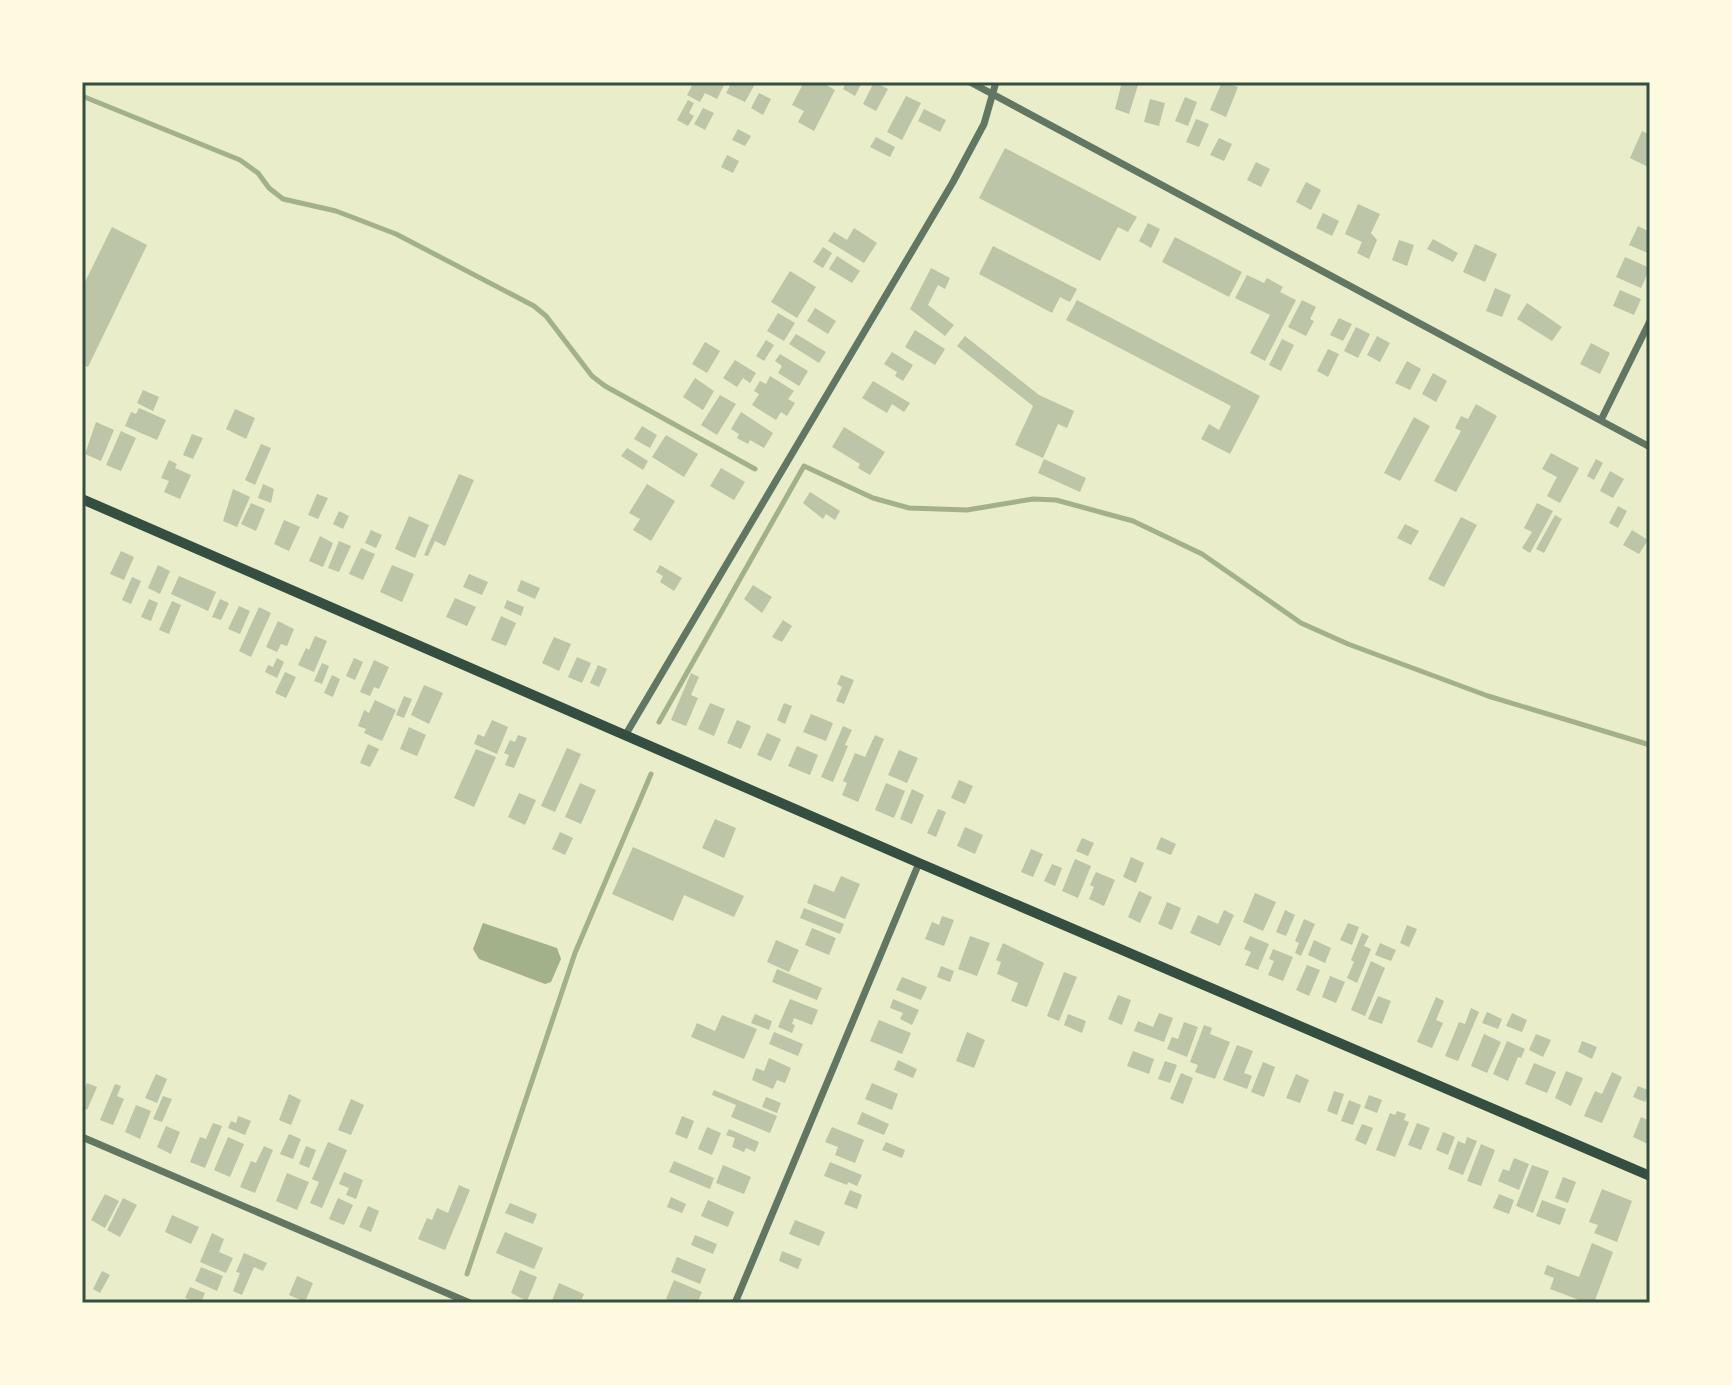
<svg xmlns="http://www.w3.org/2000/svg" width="1732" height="1385" font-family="'Alegreya Sans',sans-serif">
<rect width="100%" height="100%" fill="#e9edc9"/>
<path fill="#a3b18a" d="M483,923L557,948L561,959L551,982L545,984L479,959L473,949Z"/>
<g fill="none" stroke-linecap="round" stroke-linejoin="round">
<path stroke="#a3b18a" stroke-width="5" d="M82,96L240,160L258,173L269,188L283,199L336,211L396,234L534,306L546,316L592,376L605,386L755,469
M659,722L804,466L873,498L909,508L967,510L1033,499L1056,500L1133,521L1202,554L1301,623L1348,644L1488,696L1650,745
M467,1274L575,953L651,774"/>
</g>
<path fill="#bcc5a7" d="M694,82H719L724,85L717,99L705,93L700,102L687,95Z
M732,82H756L745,102L726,93Z
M804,82H821L835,90L814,131L798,122L804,111L792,105Z
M846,82H862L855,96L843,89Z
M874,82L888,89L876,111L863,104Z
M1122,82H1139L1129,114L1115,109Z
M1222,82L1238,87L1226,117L1210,110Z
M759,93L771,99L763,115L751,108Z
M906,96L921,103L902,140L887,132Z
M1185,97L1197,102L1188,126L1175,121Z
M1150,99L1165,103L1159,126L1144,122Z
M688,100L694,103L689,113L694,116L688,126L677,120Z
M703,108L714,113L705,130L694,124Z
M924,109L946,120L940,132L918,121Z
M1196,119L1209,124L1199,147L1186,142Z
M738,129L751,136L745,146L732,140Z
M1642,131L1650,135V168L1630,158Z
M876,137L895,147L890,157L870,147Z
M1219,138L1232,144L1224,161L1210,155Z
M1005,148L1137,217L1128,232L1118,227L1100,261L979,198Z
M727,155L739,161L733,173L721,167Z
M1256,162L1270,169L1261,187L1247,180Z
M1306,182L1321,190L1311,210L1296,202Z
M1358,204L1380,214L1371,233L1377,240L1369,259L1357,253L1362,242L1345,234Z
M1323,213L1339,221L1332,236L1316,228Z
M1148,223L1160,229L1151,248L1139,241Z
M1638,226L1650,232V254L1629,245Z
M112,227L147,245L88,367L82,364V288Z
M854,228L877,243L864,263L828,241L834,232L847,240Z
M1175,237L1242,272L1229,297L1162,262Z
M1433,239L1458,253L1453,262L1427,249Z
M1399,240L1414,245L1407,266L1392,260Z
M1475,244L1497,254L1485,282L1463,272Z
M993,246L1077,289L1070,302L1060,297L1052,313L979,274Z
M823,247L832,253L823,268L813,262Z
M837,256L860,271L852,283L829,269Z
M1625,257L1650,268L1641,288L1616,277Z
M931,268L950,278L945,289L938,285L928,305L954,325L945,336L910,309Z
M790,271L816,287L797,318L771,302Z
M1247,275L1264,283L1267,278L1283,287L1280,292L1296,300L1265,361L1250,353L1270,315L1235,298Z
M1495,288L1511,295L1502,317L1486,311Z
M1620,290L1641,299L1634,315L1613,306Z
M1077,300L1260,396L1230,454L1201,439L1209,424L1219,430L1231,406L1066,320Z
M1302,300L1316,307L1310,319L1314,321L1306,336L1288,327Z
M1527,303L1562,327L1552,341L1517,319Z
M815,308L836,321L828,334L807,321Z
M778,313L795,323L784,341L767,331Z
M1339,318L1352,324L1343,341L1330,335Z
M1356,327L1370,334L1358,358L1344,351Z
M915,330L945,349L935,365L905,347Z
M796,334L826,352L819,363L789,344Z
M965,336L1039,395L1074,411L1067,428L1058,424L1043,458L1015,445L1033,406L957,346Z
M1377,336L1390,343L1380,362L1367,355Z
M1282,339L1294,345L1281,371L1269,365Z
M766,340L774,345L764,361L756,356Z
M705,342L720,351L707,373L692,364Z
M1591,343L1610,353L1600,374L1580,364Z
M1328,349L1339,354L1328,377L1317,371Z
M892,352L913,365L903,381L895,376L897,372L884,364Z
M780,354L808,371L799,386L778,373L782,366L775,361Z
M735,360L756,373L750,383L743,378L737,387L723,378Z
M1407,361L1421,369L1410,390L1395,383Z
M1433,373L1447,381L1436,402L1422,394Z
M770,376L794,391L788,399L795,403L787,416L781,412L776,420L752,405L759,394L754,391L760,381L766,384Z
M695,378L714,391L703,410L683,397Z
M873,381L910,403L904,412L892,404L887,413L862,398Z
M143,390L159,397L153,411L137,403Z
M720,395L736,404L717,435L701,425Z
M1476,404L1497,416L1456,492L1434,481L1461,431L1455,428L1461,416L1468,419Z
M139,408L166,420L157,440L125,426L131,412L136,414Z
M235,409L255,418L246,439L226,429Z
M741,412L773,433L764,448L750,440L748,444L737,438L739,434L731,429Z
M1414,417L1430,426L1400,481L1384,473Z
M96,422L114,430L101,461L85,454Z
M642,426L657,435L650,448L634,439Z
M844,427L885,452L870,475L858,468L860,464L832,447Z
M121,431L136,438L121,471L106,465Z
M192,434L203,438L193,459L183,455Z
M666,435L698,454L684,477L652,457Z
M261,444L271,448L255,485L245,480Z
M627,448L648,461L643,470L621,456Z
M1551,453L1579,468L1560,503L1547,496L1557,477L1542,469Z
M1044,459L1086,478L1080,492L1038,473Z
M1596,459L1603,463L1594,480L1587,476Z
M169,460L177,464L175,468L191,475L180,499L164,492L169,481L161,478Z
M721,468L745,482L734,500L710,486Z
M1610,471L1624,479L1613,498L1600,491Z
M459,474L474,480L445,546L435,541L428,556L424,555Z
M263,484L274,489L271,503L258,498Z
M647,484L675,501L651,541L633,530L640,519L629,513Z
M233,489L250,497L237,527L223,521Z
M810,492L840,511L835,520L826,514L823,519L803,503Z
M317,494L328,498L318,519L308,515Z
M251,503L265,509L256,531L241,524Z
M1537,503L1553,511L1530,553L1522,548L1532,532L1524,528Z
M1618,506L1627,511L1618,528L1609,523Z
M339,511L349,516L343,529L333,524Z
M1555,515L1562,519L1544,553L1536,549Z
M409,516L429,525L415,558L395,549Z
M1461,517L1477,525L1444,587L1428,579Z
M284,520L300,527L289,551L274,544Z
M1405,524L1419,531L1411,545L1397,538Z
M371,530L382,535L376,548L365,543Z
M1632,530L1648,540L1639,554L1623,545Z
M320,536L333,543L323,567L309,561Z
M339,541L351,546L339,572L328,568Z
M361,548L375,554L363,580L349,574Z
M121,551L134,557L124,580L110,574Z
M158,565L170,571L160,594L148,588Z
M392,565L414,574L402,602L380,592Z
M660,565L682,578L674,591L660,582L663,576L656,572Z
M469,574L488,582L482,595L463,587Z
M179,576L216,592L208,611L171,594Z
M132,577L141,581L131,604L122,600Z
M521,580L540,588L535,599L517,591Z
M753,585L772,597L762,613L744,599Z
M455,598L476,607L467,626L446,617Z
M149,599L158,603L151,621L141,617Z
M220,599L229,603L221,620L212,617Z
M507,600L524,607L521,616L504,608Z
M172,601L181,605L169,634L159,630Z
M239,606L250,611L240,634L228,629Z
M259,607L271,613L251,657L239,651Z
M501,616L516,623L506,646L491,640Z
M783,620L792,626L782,642L772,637Z
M278,621L294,629L287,646L281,644L277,652L266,647Z
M315,636L327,641L314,672L298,665L306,648L309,650Z
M554,637L571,644L559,671L542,663Z
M577,657L591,663L582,683L568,677Z
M277,658L284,662L277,678L265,672L268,665L273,667Z
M354,658L363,662L355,680L346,676Z
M374,660L389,667L379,689L374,687L370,696L360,692Z
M322,663L329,666L322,684L314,681Z
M598,665L607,669L599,687L590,683Z
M285,672L296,677L286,698L275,693Z
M691,673L699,677L691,695L698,698L686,726L671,720Z
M332,675L340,679L333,697L324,693Z
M841,675L854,680L844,704L836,701L842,687L837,684Z
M424,685L443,693L429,724L411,715Z
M404,696L412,699L404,718L396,715Z
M375,700L396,710L382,741L364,733L366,729L358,726L364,710L369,713Z
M710,703L725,709L714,736L698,729Z
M784,703L792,706L785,724L777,720Z
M811,714L833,723L826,741L803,732Z
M492,720L508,727L497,754L474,744L478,734L484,737Z
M737,720L751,726L741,749L727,743Z
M843,726L852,730L845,745L848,746L833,782L821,777Z
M409,727L426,735L417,756L400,749Z
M767,733L781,739L771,761L757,755Z
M518,735L527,738L514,768L505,765L509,755L504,753L510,740L515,742Z
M875,735L884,739L858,802L842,795L847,783L843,781L855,753L865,757Z
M368,744L379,749L370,767L360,763Z
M797,746L818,755L810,775L788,766Z
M567,748L581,754L555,812L541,806Z
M476,749L496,757L474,807L454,798Z
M899,750L918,758L907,783L888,775Z
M959,780L973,786L965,804L951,798Z
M580,783L596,790L581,824L565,817Z
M886,783L905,791L894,818L875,810Z
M912,789L924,795L912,824L900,819Z
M519,793L536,800L525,825L508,817Z
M938,809L946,812L936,837L927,833Z
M715,819L736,828L724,858L702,848Z
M965,827L983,835L975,854L957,846Z
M560,832L573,838L565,855L552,849Z
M1161,837L1176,844L1171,855L1156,849Z
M1082,838L1094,843L1088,856L1076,851Z
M633,847L744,896L734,917L684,895L673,921L612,894Z
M1031,849L1043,854L1033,877L1021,872Z
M1131,857L1144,863L1136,883L1123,877Z
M1075,859L1091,866L1078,898L1062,891Z
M1052,864L1062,868L1055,886L1044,881Z
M1096,872L1115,880L1104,906L1089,899L1094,887L1090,885Z
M841,876L860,884L845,919L807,903L814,884L834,892Z
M1139,891L1152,897L1140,923L1128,917Z
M1255,893L1276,902L1263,931L1243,922Z
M1167,902L1181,908L1172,930L1158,924Z
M804,908L844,924L840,934L800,918Z
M1224,910L1234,915L1220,946L1190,933L1198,915L1218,924Z
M1285,910L1295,915L1286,936L1276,932Z
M942,916L954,920L944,946L925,939L932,922L939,925Z
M1304,919L1315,924L1301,956L1295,953L1299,943L1295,941Z
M1348,923L1359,927L1352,945L1340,940Z
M1407,925L1417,929L1409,947L1400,943Z
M812,928L836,938L829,955L805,945Z
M1362,933L1369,936L1364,946L1371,949L1357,983L1347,978L1354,962L1351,960Z
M970,936L990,943L977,976L958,969Z
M1250,936L1269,944L1258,970L1245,965L1251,952L1244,949Z
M776,940L799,950L789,972L767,962Z
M1314,940L1331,948L1325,963L1308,955Z
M1003,943L1044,963L1027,1007L1011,1001L1018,983L997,974L1001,962L996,960Z
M1380,943L1396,950L1391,961L1375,955Z
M1273,949L1293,957L1283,981L1268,975L1274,961L1269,959Z
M1371,961L1385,968L1365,1016L1351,1010Z
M1307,965L1320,970L1309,996L1296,990Z
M941,966L954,971L950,982L937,977Z
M777,969L822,988L817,1000L772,982Z
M1064,972L1077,977L1059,1021L1047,1016Z
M1330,976L1345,982L1336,1003L1322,997Z
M902,977L927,987L921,1000L896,990Z
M1118,995L1131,1000L1122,1025L1108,1019Z
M1378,996L1391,1001L1382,1024L1368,1019Z
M1436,997L1444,1001L1436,1020L1443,1023L1432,1048L1417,1042Z
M790,999L818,1010L812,1025L794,1018L792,1024L795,1025L792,1033L778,1027Z
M893,999L919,1010L912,1025L900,1019L903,1013L890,1008Z
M1471,1008L1479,1012L1458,1061L1445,1056L1459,1022L1465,1024Z
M1487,1012L1502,1019L1498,1029L1482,1023Z
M1159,1013L1173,1018L1164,1042L1134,1031L1138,1021L1153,1027Z
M1512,1013L1527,1020L1522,1032L1506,1026Z
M755,1014L772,1021L769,1030L751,1023Z
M1068,1014L1086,1021L1082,1033L1064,1025Z
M722,1015L757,1029L744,1059L691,1037L697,1023L715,1031Z
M879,1020L911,1033L902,1054L870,1041Z
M1184,1022L1198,1027L1187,1057L1167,1049L1172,1037L1178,1039Z
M1204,1025L1212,1028L1210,1034L1230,1042L1215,1079L1195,1072L1198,1065L1190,1062Z
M774,1032L803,1044L798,1056L769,1044Z
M967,1032L985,1040L974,1068L956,1061Z
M1484,1034L1501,1042L1487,1073L1471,1066Z
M1536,1034L1551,1040L1543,1057L1529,1050Z
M1507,1041L1525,1049L1521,1058L1518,1057L1508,1081L1493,1074Z
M1582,1041L1597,1047L1592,1059L1578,1052Z
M1237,1045L1253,1051L1244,1073L1252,1076L1247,1089L1223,1080Z
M1133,1051L1154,1059L1149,1074L1127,1066Z
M769,1058L791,1068L785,1083L777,1080L773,1089L752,1080L756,1068L764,1071Z
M898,1060L917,1069L913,1078L894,1070Z
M1165,1061L1177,1065L1170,1083L1158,1079Z
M1263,1062L1275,1067L1264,1097L1251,1092Z
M1534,1063L1556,1072L1547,1093L1525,1084Z
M1566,1071L1583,1078L1571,1106L1555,1098Z
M1612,1072L1622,1077L1602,1123L1584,1116L1595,1091L1602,1094Z
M1181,1073L1193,1078L1183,1104L1170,1099Z
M156,1074L167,1079L157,1103L145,1098Z
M1296,1074L1309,1080L1300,1103L1286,1098Z
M87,1083L97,1087L87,1110L82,1108V1094Z
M872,1083L898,1094L892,1110L865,1099Z
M115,1084L121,1086L117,1096L124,1099L113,1125L100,1120Z
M1638,1086L1650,1091L1645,1102L1633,1097Z
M714,1090L777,1116L770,1133L731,1117L736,1105L712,1095Z
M1334,1091L1344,1094L1337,1115L1327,1111Z
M289,1094L301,1100L291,1125L279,1120Z
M1369,1095L1382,1100L1377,1113L1364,1108Z
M163,1096L172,1099L162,1122L153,1119Z
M766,1097L781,1103L777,1113L762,1107Z
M351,1099L364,1105L351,1135L338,1130Z
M1349,1100L1361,1105L1353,1125L1341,1121Z
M136,1105L151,1111L140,1139L125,1132Z
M1397,1111L1406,1114L1404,1120L1409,1122L1395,1157L1376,1150L1390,1113L1395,1115Z
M862,1112L889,1124L884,1135L857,1124Z
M238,1116L251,1121L245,1135L228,1128L231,1121L236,1123Z
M682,1116L694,1121L687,1139L675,1134Z
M1641,1117L1650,1121V1145L1633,1137Z
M213,1123L222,1126L205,1168L190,1162L200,1137L206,1139Z
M1417,1123L1430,1128L1421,1150L1408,1145Z
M1362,1124L1373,1128L1366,1145L1355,1140Z
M166,1126L180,1132L171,1154L157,1147Z
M707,1127L721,1133L712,1155L698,1149Z
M832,1127L864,1140L855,1163L835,1155L838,1147L825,1142Z
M729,1129L759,1142L755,1152L746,1148L744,1152L732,1147L735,1138L726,1135Z
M1443,1132L1455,1137L1448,1155L1436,1150Z
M289,1134L301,1139L293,1159L280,1154Z
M228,1137L244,1144L230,1177L214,1170Z
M1467,1137L1477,1141L1463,1175L1448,1169L1458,1141L1465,1144Z
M328,1142L347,1150L322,1208L310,1203L319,1182L312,1179Z
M886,1142L905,1150L902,1158L882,1150Z
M1481,1144L1495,1150L1481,1186L1467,1181Z
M264,1146L273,1150L255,1193L240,1187L251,1161L256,1163Z
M306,1146L316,1150L309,1168L299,1164Z
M1514,1158L1529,1164L1519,1190L1498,1181L1503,1169L1509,1171Z
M674,1161L714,1178L710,1189L669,1172Z
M830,1162L862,1175L857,1186L848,1182L847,1185L824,1176Z
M723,1165L751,1177L744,1194L716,1183Z
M1532,1165L1549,1171L1533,1213L1516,1206Z
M344,1172L363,1180L356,1199L346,1195L349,1188L339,1184Z
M287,1173L309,1182L297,1210L276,1201Z
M1563,1177L1576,1182L1568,1203L1555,1198Z
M459,1185L470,1190L445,1250L418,1239L427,1218L432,1220L437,1208L448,1213Z
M1602,1189L1632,1201L1617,1242L1594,1233L1598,1225L1589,1222Z
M850,1190L862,1195L857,1209L844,1204Z
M105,1194L119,1201L105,1228L91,1220Z
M1499,1194L1514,1200L1509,1214L1493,1208Z
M671,1197L686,1204L682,1213L667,1207Z
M123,1198L137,1205L120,1237L107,1230Z
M338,1198L353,1205L344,1225L329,1219Z
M708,1200L734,1212L728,1227L701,1216Z
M1542,1200L1566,1209L1560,1225L1536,1216Z
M510,1203L537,1214L533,1224L505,1213Z
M368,1206L379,1211L371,1232L359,1227Z
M172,1215L199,1227L191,1244L165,1232Z
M795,1220L825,1232L819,1246L789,1234Z
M505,1232L543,1248L534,1269L496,1253Z
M212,1233L224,1239L219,1252L233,1258L226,1273L200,1262Z
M695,1235L717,1244L713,1254L691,1245Z
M1592,1243L1613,1252L1594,1303H1587L1550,1289L1554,1278L1544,1274L1547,1265L1579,1277Z
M782,1251L802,1259L798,1269L779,1261Z
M244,1253L267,1263L263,1271L254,1267L242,1295L233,1291L240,1273L236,1272Z
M677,1257L706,1269L700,1284L671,1272Z
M201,1267L223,1276L217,1291L195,1281Z
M520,1270L537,1277L527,1301L511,1293Z
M102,1271L110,1275L100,1293L93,1289Z
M297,1276L313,1283L305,1302L289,1295Z
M674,1280L702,1292L697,1303L680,1301L675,1303L666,1299Z
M559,1283L584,1294L580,1303H551Z
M190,1287L205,1293L201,1303L185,1298Z"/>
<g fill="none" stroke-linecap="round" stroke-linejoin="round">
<path stroke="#617663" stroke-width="7" d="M970,82L1650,447
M1601,420L1650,321
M626,734L953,182L984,124L996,82
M82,1137L470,1303
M735,1303L919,863"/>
<path stroke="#344e41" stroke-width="10" d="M82,499L919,863L1650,1176"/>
</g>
<rect width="1732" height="1385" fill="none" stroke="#fefae0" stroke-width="168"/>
<rect x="84" y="84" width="1564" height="1217" fill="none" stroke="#344e41" stroke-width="3"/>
</svg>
